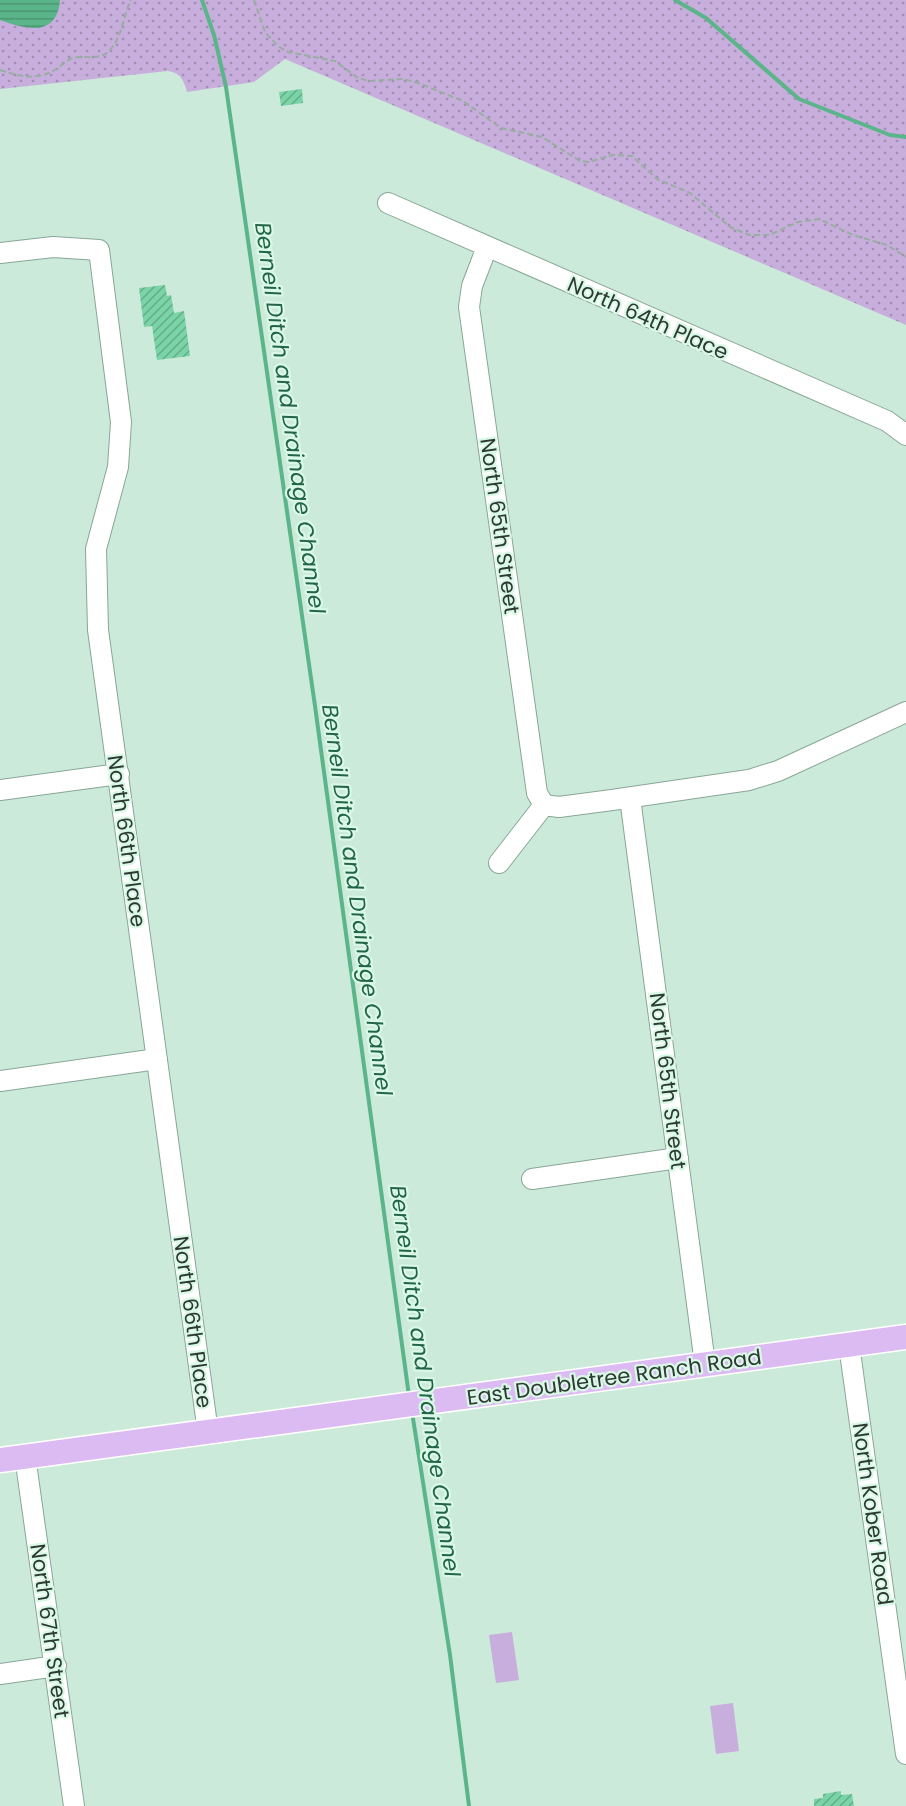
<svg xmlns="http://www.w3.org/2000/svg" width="906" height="1806" font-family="Poppins,sans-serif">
<defs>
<pattern id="grass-dots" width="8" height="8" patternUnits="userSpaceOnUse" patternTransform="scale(1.5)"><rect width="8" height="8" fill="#c8aedc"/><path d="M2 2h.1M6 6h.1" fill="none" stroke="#a38fb3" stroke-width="1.8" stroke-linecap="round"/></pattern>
<pattern id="water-rules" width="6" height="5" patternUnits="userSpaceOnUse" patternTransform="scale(1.5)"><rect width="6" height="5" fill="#5bb58a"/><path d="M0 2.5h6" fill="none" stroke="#4c9471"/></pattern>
<pattern id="building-hatch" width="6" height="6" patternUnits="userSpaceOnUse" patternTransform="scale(1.5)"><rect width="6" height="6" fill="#7ad4a7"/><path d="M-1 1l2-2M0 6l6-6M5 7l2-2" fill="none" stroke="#64ad89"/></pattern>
</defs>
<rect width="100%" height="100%" fill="#ccead9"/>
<path fill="url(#grass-dots)" d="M0,0H906V325L285,59L254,82L187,92C184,81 181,73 168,71L0,89Z"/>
<path fill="#c8aedc" d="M512,1632L519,1680L496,1683L489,1635Z
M733,1703L739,1751L716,1754L710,1706Z"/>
<path fill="url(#water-rules)" d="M0,0H60V1C56,38 25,29 0,20Z"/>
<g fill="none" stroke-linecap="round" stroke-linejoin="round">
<path stroke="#5bb58a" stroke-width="4" d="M202,0L214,35L226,87L315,706L409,1396
M675,0L706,18L799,99L890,135L906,137
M412,1412L450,1655L469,1806"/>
</g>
<path fill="url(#building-hatch)" d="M302,89L303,103L281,106L279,92Z
M165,285L167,296L171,295L174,313L184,311L190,356L157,360L152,326L144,327L139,288Z
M841,1791V1795L852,1794L854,1806H814V1799L823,1798V1794Z"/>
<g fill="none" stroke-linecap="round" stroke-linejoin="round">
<defs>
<path id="minor" d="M388,203L887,421L906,435
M487,247L472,286L469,307L537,793L544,805
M0,253L53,247L99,250L121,422L118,467L96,549L98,630L208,1432
M0,790L119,774
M630,798L705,1364
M544,805L559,807L612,800L749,780L778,771L906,712
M499,863L544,805
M0,1081L157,1059
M532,1179L678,1158
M849,1345L906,1754
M25,1456L74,1806
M0,1674L56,1666"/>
<path id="major" d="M0,1460L906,1337"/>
</defs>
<use href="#minor" stroke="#89a696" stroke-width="22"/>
<use href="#major" stroke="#fff" stroke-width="27"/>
<path stroke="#97aea1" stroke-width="2" stroke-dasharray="6 3" stroke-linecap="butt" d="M254,0L265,32L278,46L288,52L335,61L358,78L369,81L402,79L416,82L463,101L501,128L542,137L580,161L588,162L613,155L632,156L657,179L690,193L730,227L749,235H769L798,222L819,219L853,235L887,245L906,257
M0,70C21,77 38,81 58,68C63,64 67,60 73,58C85,55 99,61 109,51C122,38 123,16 131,0"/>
<use href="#minor" stroke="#fff" stroke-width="20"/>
<use href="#major" stroke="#dcbbf2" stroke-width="24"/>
</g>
<g text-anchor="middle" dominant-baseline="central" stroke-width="4.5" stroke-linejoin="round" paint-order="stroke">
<g font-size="21" fill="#2d3933" stroke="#d9f8e6">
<text transform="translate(648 318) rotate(24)">North 64th Place</text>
<text transform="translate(500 526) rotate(82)">North 65th Street</text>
<text transform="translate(127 841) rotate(82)">North 66th Place</text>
<text transform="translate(668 1081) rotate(83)">North 65th Street</text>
<text transform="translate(193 1322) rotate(82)">North 66th Place</text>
<text transform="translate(614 1377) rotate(-8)">East Doubletree Ranch Road</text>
<text transform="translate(873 1514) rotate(82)">North Kober Road</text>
<text transform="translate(50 1631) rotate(82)">North 67th Street</text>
</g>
<g font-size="22" font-style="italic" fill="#216446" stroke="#d9f8e6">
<text transform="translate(290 418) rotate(82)">Berneil Ditch and Drainage Channel</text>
<text transform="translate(357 900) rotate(82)">Berneil Ditch and Drainage Channel</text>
<text transform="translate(425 1381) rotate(82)">Berneil Ditch and Drainage Channel</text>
</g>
</g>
</svg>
